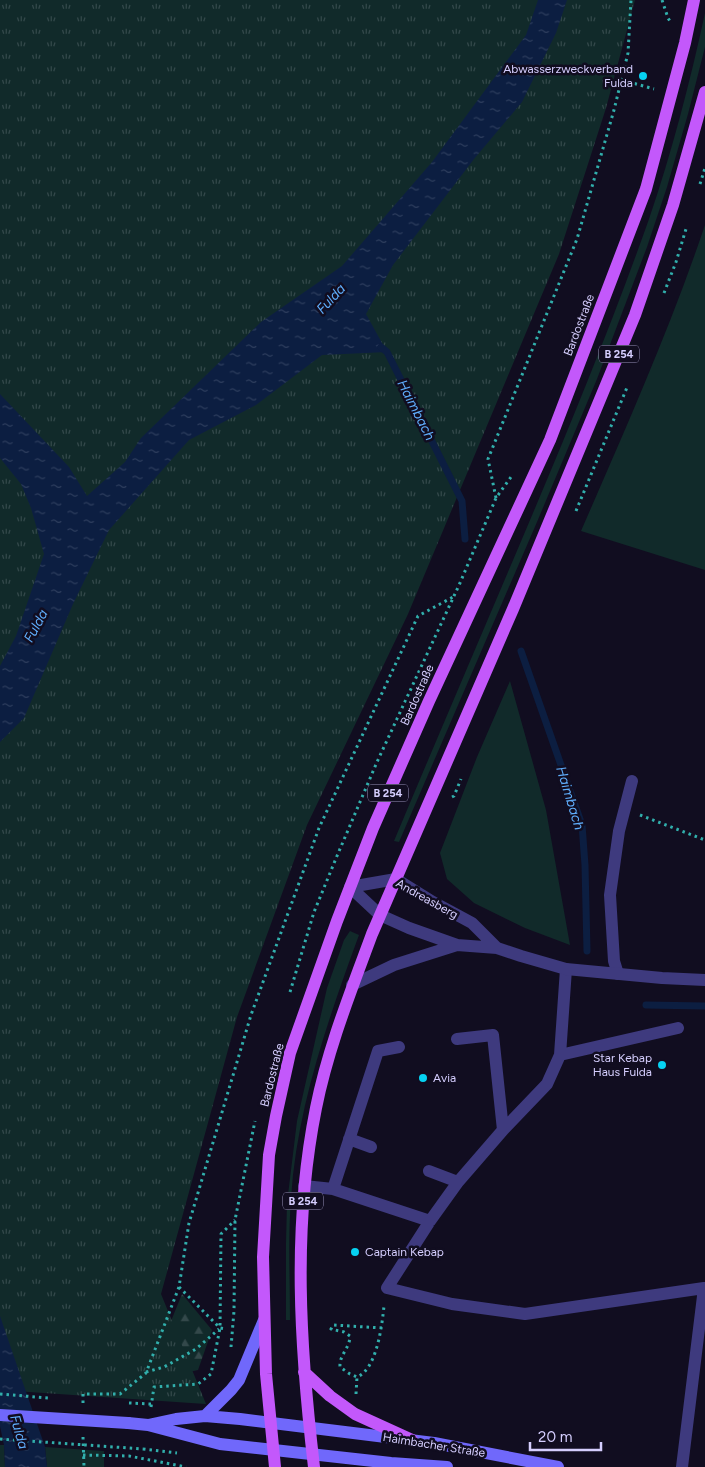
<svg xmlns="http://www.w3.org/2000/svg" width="705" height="1467" font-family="Figtree,sans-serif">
<defs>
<pattern id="forest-firs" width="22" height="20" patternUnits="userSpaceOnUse" patternTransform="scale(1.25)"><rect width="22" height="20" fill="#112a2a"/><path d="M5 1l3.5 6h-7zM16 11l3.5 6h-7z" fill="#33484a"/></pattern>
<pattern id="park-tufts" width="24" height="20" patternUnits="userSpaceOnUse" patternTransform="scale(1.25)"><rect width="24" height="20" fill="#112a2a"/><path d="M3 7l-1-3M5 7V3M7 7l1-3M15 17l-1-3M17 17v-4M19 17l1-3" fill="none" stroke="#33484a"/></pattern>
<pattern id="water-ripples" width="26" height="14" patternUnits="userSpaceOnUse" patternTransform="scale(1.25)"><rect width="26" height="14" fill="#0c1e41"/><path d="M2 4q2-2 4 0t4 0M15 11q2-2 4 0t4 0" fill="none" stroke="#2e3e5e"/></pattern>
</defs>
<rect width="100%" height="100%" fill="#110d20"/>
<path fill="#112a2a" d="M705,13V47L688,114L667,187L647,247L597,379L537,522L399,842L394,841C440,731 487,622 533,513C574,416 614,318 649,219C672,152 690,82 705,13Z
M705,225V570L581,531C625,430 670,329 705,225Z
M510,681L546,810L570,945L525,928L474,903L447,879L440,853L477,757Z
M350,931L359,935C328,1020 297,1107 291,1198C288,1239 290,1279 290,1320H286V1243L287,1203L297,1121L327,988L344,940Z
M0,1445H4L5,1467H0Z
M45,1447L104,1451V1467H47Z"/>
<path fill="url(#forest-firs)" d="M182,1294L212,1330L198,1370L180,1374L154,1363Z"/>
<path fill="url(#park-tufts)" d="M0,0H635L606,108L559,254L408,614L307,825L237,1017L161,1294L206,1404L0,1390Z"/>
<path fill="url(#water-ripples)" d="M538,0H567L556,33L522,102L474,159L393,265L366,314L387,352L322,355L256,405L189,440L109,530L73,604L24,718L0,742V666L16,636L44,554L31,508L21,484L0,458V394L69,467L87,496L125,462L141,438L261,322L342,266L432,162L526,35Z
M0,1316L45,1447L47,1467H5L4,1445L0,1426Z"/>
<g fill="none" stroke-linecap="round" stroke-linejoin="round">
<path stroke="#0c1e41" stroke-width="7" d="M381,347L387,352L462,501L465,539
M521,651L582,825L585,865L587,951
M646,1005L705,1006"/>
<path stroke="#31afac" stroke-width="3" stroke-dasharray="2.5 4" stroke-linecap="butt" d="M662,0L668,18L671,23
M622,80L654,89
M700,184L705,168
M664,293L676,262L686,229
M496,498L488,459L577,239L614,110L628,53L631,0
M576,511L628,385
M452,797L454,796L461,779
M640,815L705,840
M290,992L314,912L337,856L377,762L460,583L496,498L511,477
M179,1287L220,1328L226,1329
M382,1328L333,1325L331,1329L344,1332L350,1336C350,1348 339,1355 340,1367L350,1374L357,1377C377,1369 382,1325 384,1306
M231,1347L234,1311L235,1220L255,1121
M146,1372L164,1367L196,1349L219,1329
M356,1394L357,1377
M83,1403V1394H120L146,1373L179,1287L189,1223L251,1015L319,828L418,616L453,597
M151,1407L154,1387L198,1384L211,1374L220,1328L221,1234L235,1220
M83,1437L84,1467
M143,1449L177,1453
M83,1455L129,1456L186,1467"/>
<path stroke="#3e3a7e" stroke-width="12" d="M566,969L560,1055L547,1084L503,1130L458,1182L430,1221L387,1288L452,1304L525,1314L704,1288L682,1467
M618,974L614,961L610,895L619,831L632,781
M457,1039L493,1035L503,1130
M560,1055L678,1028
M349,1139L371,1147
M429,1171L458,1182
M304,1186L333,1189L430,1221
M333,1189L378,1051L399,1047"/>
<path stroke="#3e3a7e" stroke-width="12" d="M350,887L380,915L409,928L457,945L497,948L521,956L566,969L662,978L705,980
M350,887L396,879L433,902L472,923L497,948
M352,985L394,965L457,945"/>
<path stroke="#7068fb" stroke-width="12" d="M205,1416L231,1390L239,1380L264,1320
M128,1423L148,1425L220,1444L391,1463L447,1467
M148,1425L176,1419L205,1416L240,1419L434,1443L558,1467"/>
<path stroke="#c358fb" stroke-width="12" d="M304,1372L330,1396L355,1414L412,1440
M275,1467L266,1374L263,1257L269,1155L276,1116L290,1053L337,921L373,828L429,701L550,440L646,189L685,43L694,0
M314,1467C300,1347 292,1227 316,1108C328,1048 351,991 372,934L513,609L635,315L673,205L705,92"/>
<path stroke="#31afac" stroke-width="3" stroke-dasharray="2.5 4" stroke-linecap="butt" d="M0,1394L48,1398
M129,1403L151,1404
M0,1439L143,1449"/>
<path stroke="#7068fb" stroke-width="12" d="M0,1415L128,1423"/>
</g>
<g fill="#06d2f2" stroke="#110d20" stroke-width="2">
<circle cx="643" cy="76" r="5"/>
<circle cx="662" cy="1065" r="5"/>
<circle cx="423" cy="1078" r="5"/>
<circle cx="355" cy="1252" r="5"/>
</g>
<g text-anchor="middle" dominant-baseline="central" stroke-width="5" stroke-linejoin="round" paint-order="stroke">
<g fill="#110d20" stroke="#9a94bb" stroke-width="1">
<rect x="599" y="345.5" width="40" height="17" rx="4"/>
<rect x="368" y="784.5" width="40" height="17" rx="4"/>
<rect x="283" y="1192.5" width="40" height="17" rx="4"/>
</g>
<g font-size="11" font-weight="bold" fill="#d5cefe">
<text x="619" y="354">B 254</text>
<text x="388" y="793">B 254</text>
<text x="303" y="1201">B 254</text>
</g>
<g font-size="12" fill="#d5cefe" stroke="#110d20" text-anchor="end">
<text x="633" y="69">Abwasserzweckverband<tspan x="633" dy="14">Fulda</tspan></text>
<text x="652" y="1058">Star Kebap<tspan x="652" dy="14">Haus Fulda</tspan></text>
<text x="433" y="1078" text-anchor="start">Avia</text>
<text x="365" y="1252" text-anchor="start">Captain Kebap</text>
</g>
<g font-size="12" fill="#d5cefe" stroke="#110d20">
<text transform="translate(579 325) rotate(-69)">Bardostraße</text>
<text transform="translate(417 695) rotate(-66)">Bardostraße</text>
<text transform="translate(427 899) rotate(29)">Andreasberg</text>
<text transform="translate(272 1075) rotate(-76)">Bardostraße</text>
<text transform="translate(434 1445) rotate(9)">Haimbacher Straße</text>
</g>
<g font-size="14" font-style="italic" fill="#5fadfb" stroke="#110d20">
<text transform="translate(331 299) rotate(-47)">Fulda</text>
<text transform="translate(416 410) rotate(63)">Haimbach</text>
<text transform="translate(36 626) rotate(-62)">Fulda</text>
<text transform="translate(570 798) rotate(73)">Haimbach</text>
<text transform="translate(19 1432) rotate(74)">Fulda</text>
</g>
</g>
<path d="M530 1442v8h71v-8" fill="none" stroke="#d5cefe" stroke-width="2.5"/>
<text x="538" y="1442" font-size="15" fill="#d5cefe" stroke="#110d20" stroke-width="4" paint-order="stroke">20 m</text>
</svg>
